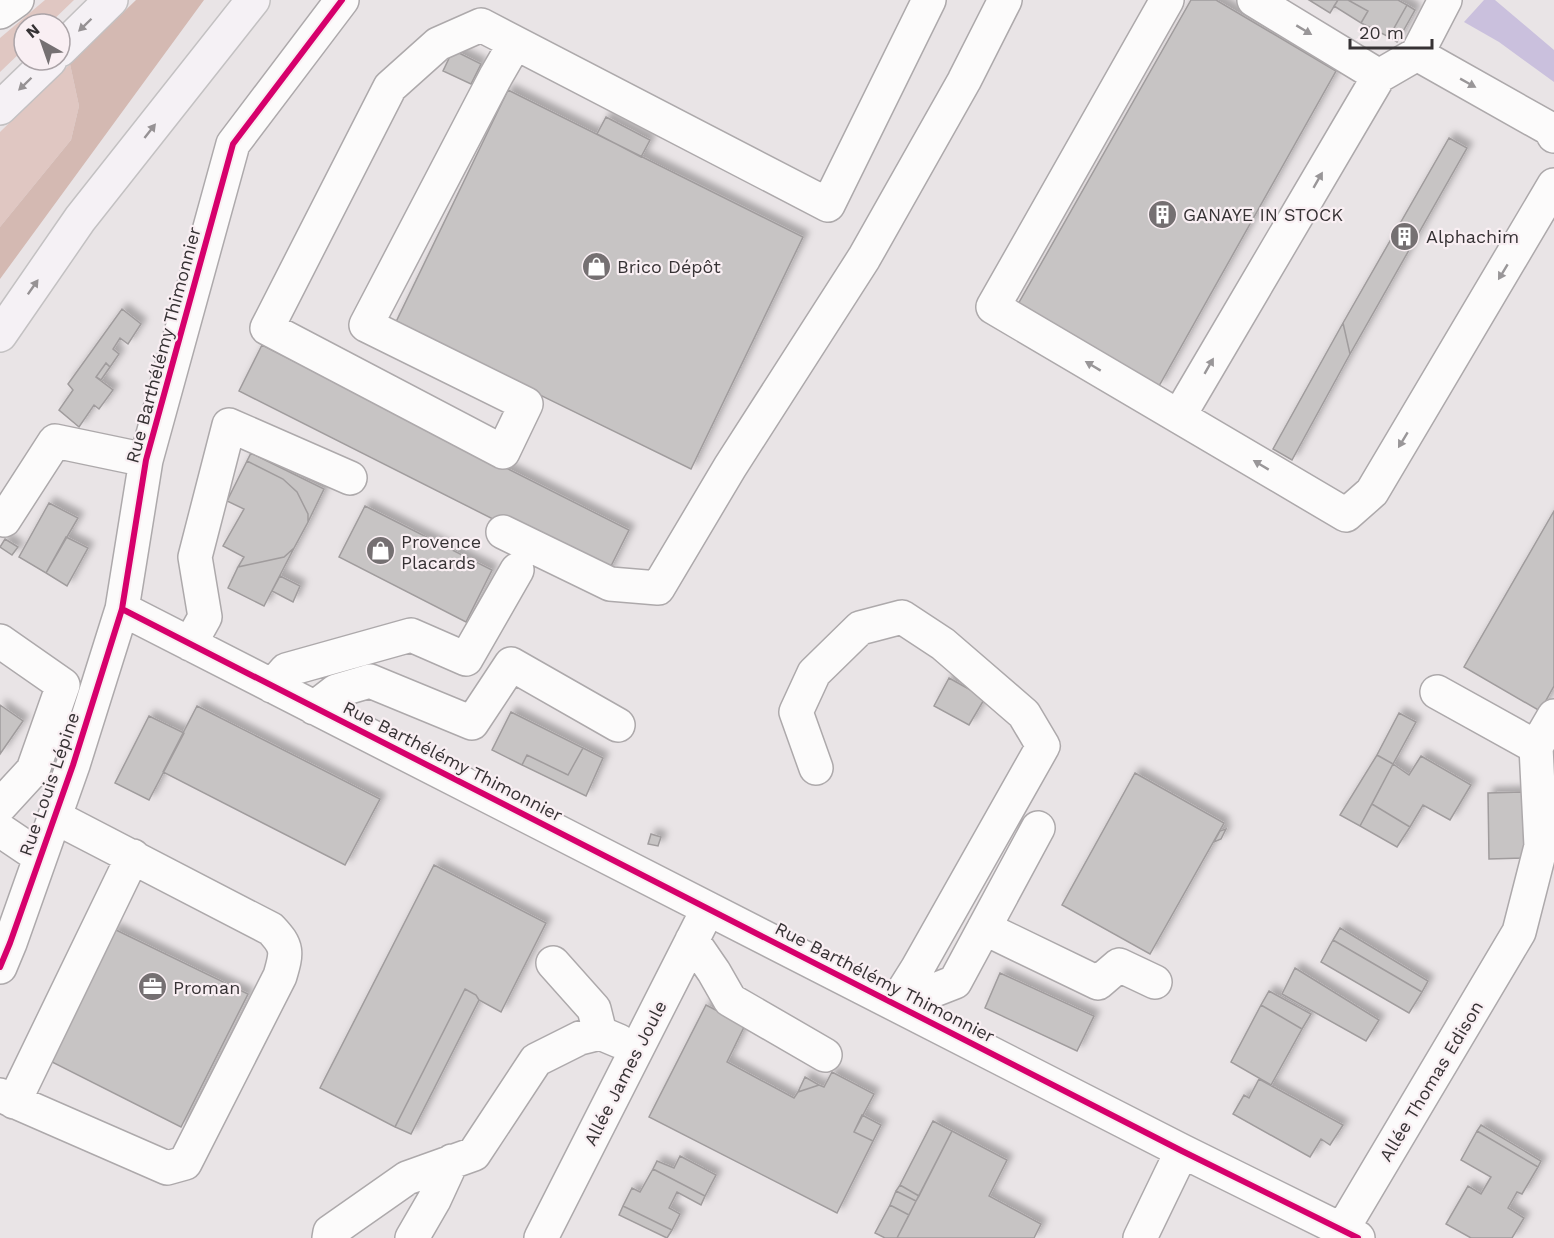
<svg xmlns="http://www.w3.org/2000/svg" width="1554" height="1238" font-family="'Work Sans',sans-serif">
<defs>
<filter id="shadow"><feDropShadow dx="5.5" dy="-5.5" stdDeviation="3" flood-color="#0004"/></filter>
</defs>
<rect width="100%" height="100%" fill="#e9e4e6"/>
<path fill="#e0c7c2" d="M45,0H74L49,24H24V49L0,72V38Z
M70,64L79,106L71,140L0,227V132Z"/>
<path fill="#d4b9b2" d="M136,0H204L0,279V227L71,140L79,106L70,64Z"/>
<path fill="#cac0dd" d="M1484,0H1495L1554,50V82L1499,42L1464,22Z"/>
<path fill="#c7c4c4" stroke="#a09c9d" stroke-width="1.5" filter="url(#shadow)" d="M1191,0H1216L1336,71L1159,386L1017,306Z
M1309,0H1338L1330,13Z
M1338,0H1348L1368,11L1361,23L1334,6Z
M1348,0H1398L1407,5L1389,37L1361,23L1368,11Z
M1407,5L1415,10L1397,42L1389,37Z
M453,50L481,64L471,84L443,71Z
M508,90L803,237L691,469L395,324Z
M606,117L650,140L641,157L597,134Z
M1449,138L1467,148L1350,354L1343,323Z
M122,309L141,324L128,344L120,338L113,349L119,354L110,367L106,363L96,377L113,390L99,409L94,405L79,427L59,410L73,390L68,384Z
M1343,323L1350,354L1292,460L1273,449Z
M262,345L629,530L606,576L239,391Z
M106,363L110,367L101,380L96,377Z
M251,453L324,489L308,522V514L297,492L283,479L247,461Z
M247,461L283,479L297,492L308,514V522L294,548L284,557L238,567L244,557L223,546L244,509L227,501Z
M49,503L78,518L46,573L19,557Z
M365,506L492,570L466,622L339,557Z
M1554,511V686L1540,711L1464,667Z
M66,537L88,548L67,586L46,573Z
M5,539L18,547L12,555L0,547Z
M294,548L264,606L228,588L238,567L284,557Z
M280,576L300,586L293,602L272,591Z
M949,678L985,698L969,725L934,706Z
M0,705L23,721L0,754Z
M197,706L380,799L345,865L163,772Z
M511,712L583,748L568,775L527,755L522,765L492,750Z
M1399,713L1416,722L1393,764L1377,755Z
M149,716L184,733L149,800L115,783Z
M583,748L603,758L586,796L522,765L527,755L568,775Z
M1377,755L1393,764L1360,826L1340,815Z
M1421,756L1471,785L1450,820L1423,805L1410,827L1372,804L1393,764L1409,775Z
M1135,773L1224,823L1150,954L1062,905Z
M1523,792L1524,858L1489,859L1488,793Z
M1372,804L1410,827L1397,847L1360,826Z
M1226,829L1221,839L1214,842L1220,831Z
M651,834L661,837L658,846L648,844Z
M434,865L546,923L501,1012L479,1000L476,995L465,989L395,1127L320,1088Z
M1340,928L1428,981L1422,992L1333,940Z
M114,929L248,994L181,1127L48,1060Z
M1333,940L1422,992L1409,1013L1321,962Z
M1295,968L1379,1020L1366,1041L1282,994Z
M1000,973L1094,1016L1077,1051L985,1008Z
M465,989L476,995L479,1000L411,1134L395,1127Z
M1269,991L1311,1014L1302,1029L1261,1005Z
M706,1005L745,1025L727,1062L794,1098L798,1092L819,1085L824,1087L832,1072L874,1094L854,1132L873,1141L837,1213L649,1117Z
M1261,1005L1302,1029L1271,1085L1231,1062Z
M805,1077L819,1085L798,1092Z
M1259,1079L1343,1125L1330,1145L1321,1139L1310,1157L1233,1114L1244,1095L1249,1098Z
M862,1115L881,1125L873,1141L854,1132Z
M933,1121L952,1131L919,1196L900,1185Z
M1481,1125L1541,1161L1538,1167L1477,1131Z
M952,1131L1007,1160L989,1196L1041,1224L1034,1238H897Z
M1477,1131L1538,1167L1522,1194L1517,1192L1508,1208L1524,1218L1512,1238H1471L1446,1224L1468,1186L1481,1194L1491,1177L1461,1160Z
M680,1156L716,1175L705,1196L653,1169L657,1161L674,1168Z
M653,1169L705,1196L701,1205L677,1192L669,1208L680,1214L672,1230L623,1206L632,1188L640,1192Z
M900,1185L919,1196L916,1201L896,1191Z
M896,1191L916,1201L909,1215L890,1205Z
M890,1205L909,1215L897,1238H885L875,1233Z
M623,1206L672,1230L667,1238L619,1215Z"/>
<g fill="none" stroke-linecap="round" stroke-linejoin="round">
<defs>
<path id="minor" d="M1167,0L993,307L1346,515L1372,492L1554,185
M1254,0L1379,76L1417,54L1445,0
M0,12L17,0
M515,43L496,76L366,325L526,404L503,452L267,328L390,87L438,44L481,25L828,205L929,0
M1417,54L1550,129L1554,136
M1179,416L1379,76
M4,520L55,441L146,460
M503,532L610,584L658,588L730,467L864,258L964,81L1005,0
M122,609L1182,1151L1358,1238
M0,641L63,685L33,770L0,806
M190,644L205,617L195,557L229,425L350,478
M272,686L286,670L411,635L466,659L517,570
M1437,692L1536,747
M314,708L336,691L370,681L472,723L511,664L618,725
M816,768L796,712L814,673L860,628L902,617L943,644L1024,714L1043,746L917,969L895,1004
M0,830L40,857
M984,928L1098,983L1119,965L1155,982
M692,940L714,972L730,1000L825,1055
M553,963L594,1009L600,1033L619,1041
M0,967L10,943L73,765L122,609L146,460L233,144L342,0
M903,991H932L955,982L1038,828
M0,1095L167,1168L185,1163L280,976C287,952 288,947 271,929L55,817
M14,1102L133,856
M1342,1230L1519,932L1541,846L1536,747L1554,716
M329,1238L330,1232L407,1178L474,1154L536,1060L580,1038L600,1033
M412,1238L434,1200L452,1161
M541,1238L708,909
M1140,1238L1182,1151"/>
<path id="major" d="M60,50L111,0
M0,108L50,60
M0,335L80,219L253,0"/>
</defs>
<use href="#minor" stroke="#ada9ab" stroke-width="36"/>
<use href="#major" stroke="#c3c1c2" stroke-width="36"/>
<use href="#minor" stroke="#fcfbfb" stroke-width="33"/>
<use href="#major" stroke="#f5f1f5" stroke-width="33"/>
<defs>
<path id="cycleway" d="M122,609L1182,1151L1358,1238
M0,967L10,943L73,765L122,609L146,460L233,144L342,0"/>
</defs>
<use href="#cycleway" stroke="#f9eff3" stroke-width="10"/>
<use href="#cycleway" stroke="#d6006c" stroke-width="6"/>
</g>
<defs><path id="oneway-solid" d="M-6-.8H1V-3.2L6.5 0L1 3.2V.8H-6Z" transform="scale(1.5)"/></defs>
<g fill="#969294">
<use href="#oneway-solid" transform="translate(85 25) rotate(136)"/>
<use href="#oneway-solid" transform="translate(25 84) rotate(136)"/>
<use href="#oneway-solid" transform="translate(150 131) rotate(-52)"/>
<use href="#oneway-solid" transform="translate(33 287) rotate(-55)"/>
</g>
<g fill="#999698">
<use href="#oneway-solid" transform="translate(1304 30) rotate(31)"/>
<use href="#oneway-solid" transform="translate(1468 83) rotate(29)"/>
<use href="#oneway-solid" transform="translate(1318 180) rotate(-60)"/>
<use href="#oneway-solid" transform="translate(1503 272) rotate(121)"/>
<use href="#oneway-solid" transform="translate(1093 366) rotate(-149)"/>
<use href="#oneway-solid" transform="translate(1209 366) rotate(-60)"/>
<use href="#oneway-solid" transform="translate(1403 440) rotate(121)"/>
<use href="#oneway-solid" transform="translate(1261 465) rotate(-149)"/>
</g>
<defs>
<symbol id="building-disc" viewBox="-11 -11 22 22"><circle r="9.5" fill="#757072" stroke="#f9eff3"/><path d="M-4-6H4V6H1V3H-1V6H-4ZM-2.5-4.3h1.7v1.8h-1.7ZM.8-4.3h1.7v1.8H.8ZM-2.5-1h1.7V.8h-1.7ZM.8-1h1.7V.8H.8Z" fill="#fff"/></symbol>
<symbol id="shop-disc" viewBox="-11 -11 22 22"><circle r="9.5" fill="#757072" stroke="#f9eff3"/><path d="M-5-2.5h2.3a2.7 3.5 0 0 1 5.4 0H5L5.5 6h-11ZM-1.5-2.5h3a1.5 2.3 0 0 0-3 0Z" fill="#fff"/></symbol>
<symbol id="office-disc" viewBox="-11 -11 22 22"><circle r="9.5" fill="#757072" stroke="#f9eff3"/><path d="M-6-3h4V-5.5h4V-3h4V5H-6ZM-1-4.5V-3h2v-1.5ZM-6 0V1H6V0Z" fill="#fff"/></symbol>
</defs>
<g fill-rule="evenodd">
<use href="#building-disc" x="1146" y="198" width="33" height="33"/>
<use href="#building-disc" x="1388" y="220" width="33" height="33"/>
<use href="#shop-disc" x="580" y="250" width="33" height="33"/>
<use href="#shop-disc" x="364" y="534" width="33" height="33"/>
<use href="#office-disc" x="136" y="970" width="33" height="33"/>
</g>
<g text-anchor="middle" dominant-baseline="central" stroke-width="4.5" stroke-linejoin="round" paint-order="stroke">
<g font-size="18" fill="#363234" stroke="#f9eff3" text-anchor="start">
<text x="1183" y="214">GANAYE IN STOCK</text>
<text x="1426" y="236">Alphachim</text>
<text x="617" y="266">Brico Dépôt</text>
<text x="401" y="541">Provence<tspan x="401" dy="21">Placards</tspan></text>
<text x="173" y="987">Proman</text>
</g>
<g font-size="18" fill="#363234" stroke="#f9eff3">
<text transform="translate(163 345) rotate(-75)">Rue Barthélémy Thimonnier</text>
<text transform="translate(453 761) rotate(27)">Rue Barthélémy Thimonnier</text>
<text transform="translate(49 784) rotate(-71)">Rue Louis Lépine</text>
<text transform="translate(885 982) rotate(27)">Rue Barthélémy Thimonnier</text>
<text transform="translate(625 1073) rotate(-63)">Allée James Joule</text>
<text transform="translate(1431 1081) rotate(-59)">Allée Thomas Edison</text>
</g>
</g>
<g transform="translate(42 42) rotate(320)"><circle r="28" fill="#f9eff3" stroke="#aba3a7" stroke-width="1.5"/>
<path d="M0-4.5L10 22L0 15L-10 22Z" fill="#757072"/>
<text y="-9" font-size="16" font-weight="bold" text-anchor="middle" fill="#363234">N</text>
</g>
<path d="M1350 39v9h82v-9" fill="none" stroke="#363234" stroke-width="3"/>
<text x="1359" y="39" font-size="18" fill="#363234" stroke="#f9eff3" stroke-width="4.5" paint-order="stroke">20 m</text>
</svg>
